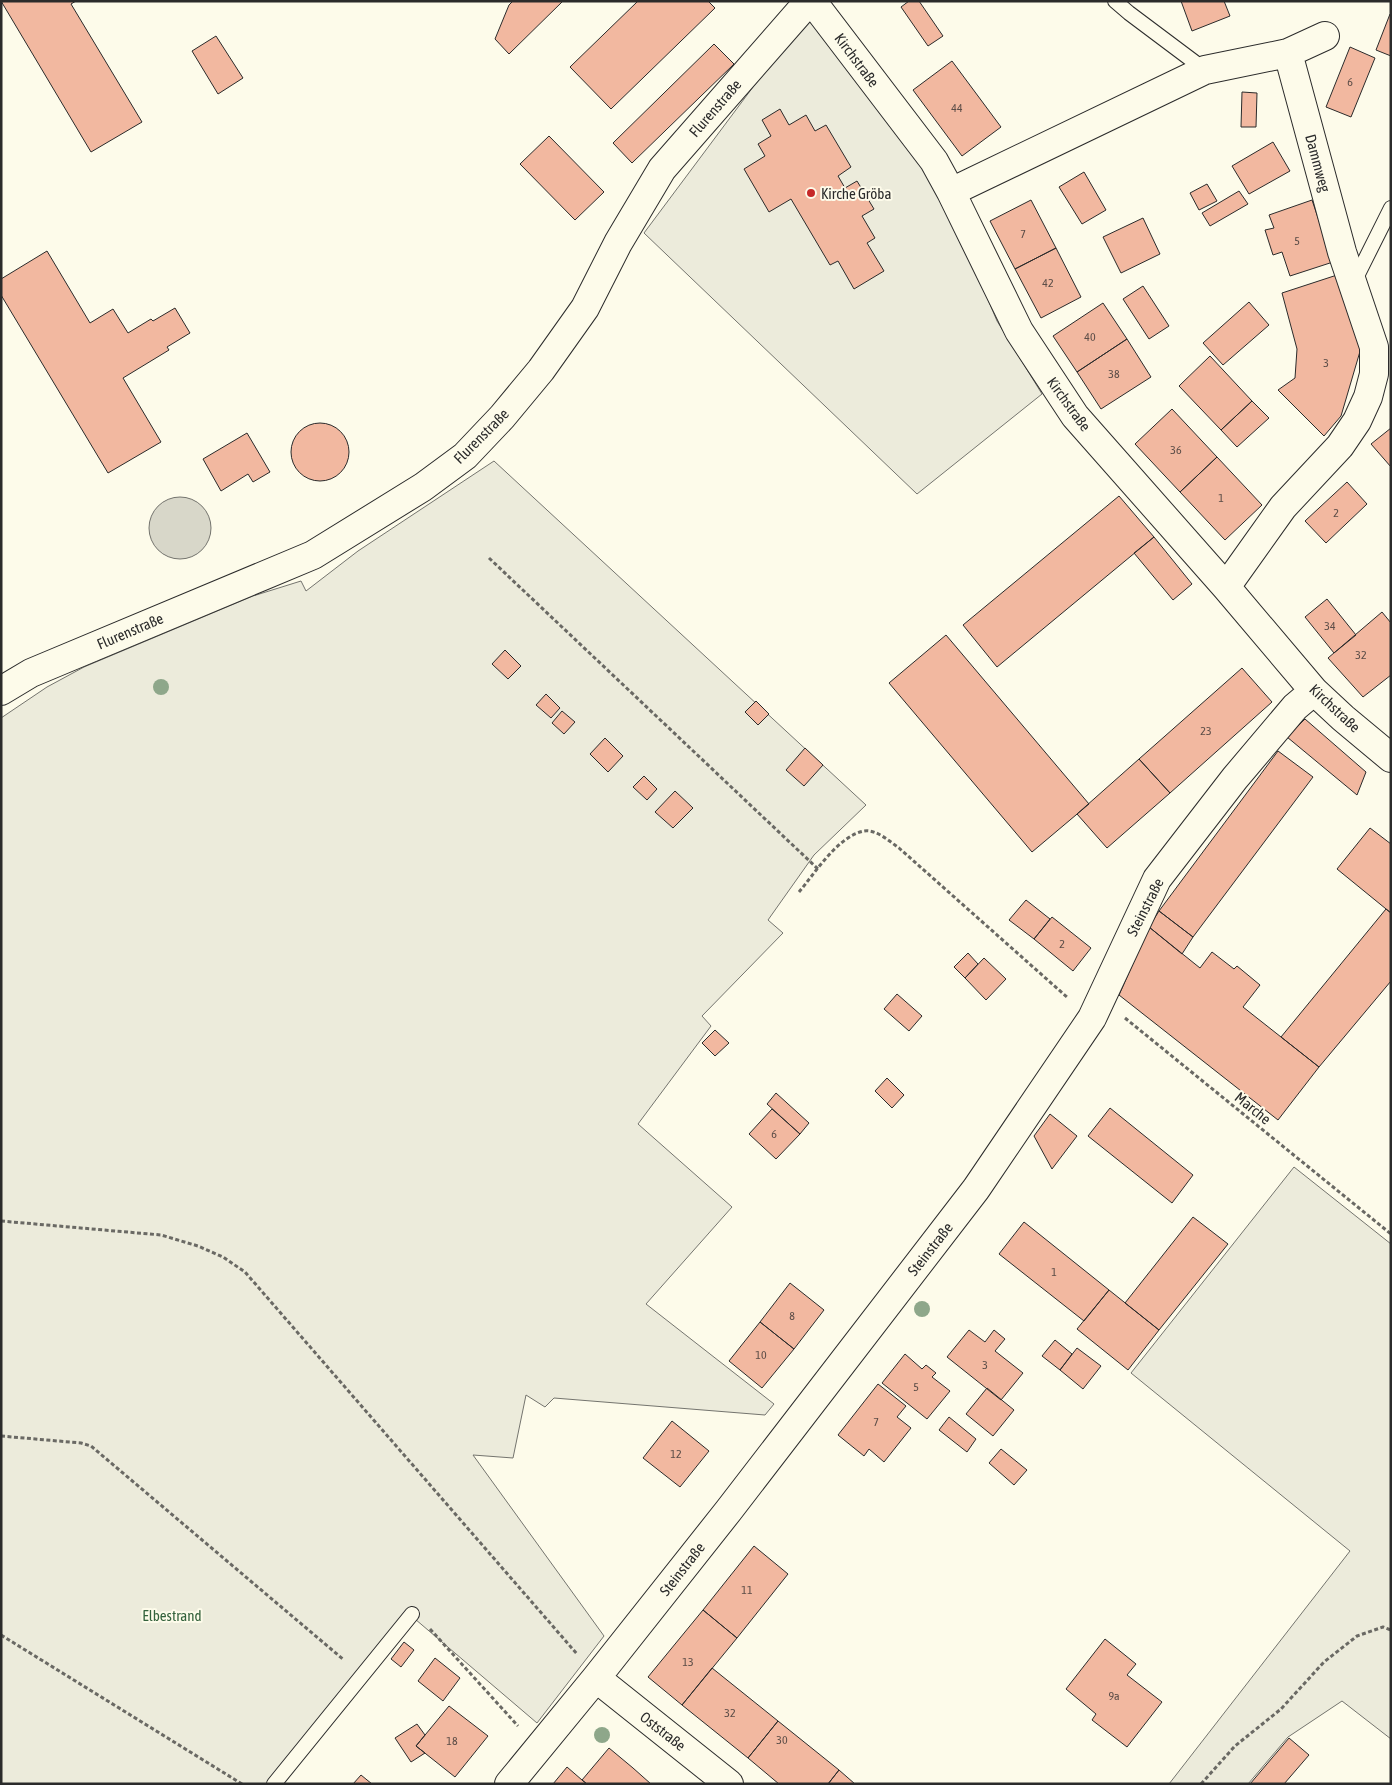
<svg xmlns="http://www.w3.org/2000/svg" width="1392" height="1785" font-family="'Asap Condensed',sans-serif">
<rect width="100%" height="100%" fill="#fdfbea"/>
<path fill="#ecebdb" stroke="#74746e" d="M809,12L934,181L958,228L997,321L1042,394L917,494L644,233Z
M494,461L866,805L814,855L768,920L783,933L702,1016L711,1026L638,1124L732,1207L646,1304L774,1404L765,1415L554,1398L545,1407L526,1395L513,1458L473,1455L604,1636L537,1723L415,1619L282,1784H1V718L47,687L84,667L253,596L301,581L306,591L358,551Z
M1294,1167L1391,1244V1739L1342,1701L1288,1737L1248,1784H1169L1350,1551L1131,1373Z"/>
<path fill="#d8d7c9" stroke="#74746e" d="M149 528a31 31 0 1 1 62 0a31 31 0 1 1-62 0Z"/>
<path fill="#f2b8a0" stroke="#2b2b2b" d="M1,1H76L71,4L142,122L91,152Z
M513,1H563L509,54L495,39L509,5Z
M638,1H708L715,8L611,109L570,67Z
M909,1H919L943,36L928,46L901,7Z
M1181,1H1224L1230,16L1192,31Z
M1390,14H1391V56L1376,50Z
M216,36L243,78L218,94L192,51Z
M714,44L734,64L632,163L613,143Z
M1350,47L1375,58L1351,117L1326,107Z
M952,61L1001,127L962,156L913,90Z
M1242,92L1257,93L1256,127H1241Z
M780,109L789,125L806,115L815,131L826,125L851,167L838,176L845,188L857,181L874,209L862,216L875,238L867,243L884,271L854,289L838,261L830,265L791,199L769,212L744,169L765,156L758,144L771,136L762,120Z
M549,136L604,192L575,220L520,164Z
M1273,142L1290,171L1249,194L1232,166Z
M1084,172L1106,210L1082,224L1059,187Z
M1207,184L1217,201L1199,210L1190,193Z
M1239,191L1248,204L1210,226L1202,213Z
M1031,200L1056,248L1015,269L990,221Z
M1312,200L1333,262L1290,276L1282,252L1273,255L1265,230L1274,228L1269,215Z
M1143,218L1160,254L1121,273L1103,237Z
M1056,248L1081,297L1041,318L1015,269Z
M47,251L90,323L113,309L128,333L151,319L153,321L175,308L190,333L167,347L169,350L123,378L161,442L108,473L1,295V279Z
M1337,275L1361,348L1341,416L1324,436L1278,390L1295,378L1297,349L1282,293Z
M1143,286L1169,326L1149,339L1123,299Z
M1249,302L1269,325L1223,365L1203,343Z
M1103,303L1127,339L1077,372L1053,336Z
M1127,339L1151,377L1101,409L1077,372Z
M1210,356L1252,401L1221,430L1179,386Z
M1252,401L1269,418L1237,447L1221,430Z
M1172,409L1217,457L1180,492L1135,444Z
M291 452a29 29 0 1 1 58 0a29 29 0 1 1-58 0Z
M1391,428V467L1371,444Z
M247,433L270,472L253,482L248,474L221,491L203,459Z
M1217,457L1262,505L1225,540L1180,492Z
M1347,482L1367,504L1326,543L1305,521Z
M1119,496L1154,537L997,667L963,625Z
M1154,537L1192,584L1173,600L1134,553Z
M1327,599L1356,635L1334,653L1305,617Z
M1382,612L1391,623V675L1363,697L1328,658Z
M946,635L1089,804L1032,852L889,683Z
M505,650L521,666L508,679L492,664Z
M1242,668L1272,702L1170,793L1139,759Z
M546,694L560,708L551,718L536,705Z
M756,701L769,714L758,725L745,712Z
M562,711L575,722L564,734L552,723Z
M1305,719L1366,772L1357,795L1287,737Z
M605,738L623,756L608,772L590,754Z
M805,748L823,765L804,786L786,770Z
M1278,751L1313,777L1193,937L1159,911Z
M1139,759L1170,793L1107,848L1077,814Z
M644,776L657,789L647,800L633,787Z
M675,791L693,808L673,828L655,812Z
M1370,828L1391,844V913L1337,869Z
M1026,900L1050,919L1034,939L1009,920Z
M1386,909L1391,913V981L1319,1067L1281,1037Z
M1159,911L1193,937L1182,954L1149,927Z
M1052,917L1091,948L1073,971L1034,939Z
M1149,927L1200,968L1212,952L1234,969L1237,966L1260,985L1243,1007L1319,1067L1278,1120L1119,995Z
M968,953L978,964L965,978L954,967Z
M984,958L1006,979L986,1000L965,978Z
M897,994L922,1016L909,1031L884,1009Z
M715,1030L729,1043L715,1056L702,1043Z
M887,1078L904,1095L892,1108L875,1091Z
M776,1093L809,1123L800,1134L767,1104Z
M1110,1108L1193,1175L1172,1203L1088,1136Z
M772,1109L800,1134L776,1159L749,1134Z
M1050,1114L1077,1136L1052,1169L1034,1136Z
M1193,1217L1228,1244L1159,1330L1125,1303Z
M1024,1222L1109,1290L1084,1321L999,1254Z
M790,1283L824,1310L794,1349L760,1322Z
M1109,1290L1159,1330L1128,1370L1077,1329Z
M760,1322L794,1349L762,1388L729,1361Z
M969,1330L985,1342L994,1330L1005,1339L995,1351L1023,1373L1001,1400L947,1357Z
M1055,1340L1072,1354L1060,1370L1042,1356Z
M1077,1348L1101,1366L1083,1389L1060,1370Z
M905,1354L922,1369L926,1365L936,1373L932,1377L950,1391L927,1419L882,1383Z
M878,1384L906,1406L897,1417L911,1428L884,1462L869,1449L864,1456L838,1435Z
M987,1388L1014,1410L993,1436L966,1414Z
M949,1417L976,1439L967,1452L939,1430Z
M672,1421L709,1451L680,1487L643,1458Z
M1001,1449L1027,1470L1014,1485L989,1463Z
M754,1546L788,1574L737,1638L703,1610Z
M703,1610L737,1638L682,1705L648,1677Z
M1105,1639L1136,1664L1127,1675L1162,1702L1127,1747L1092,1720L1096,1714L1066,1689Z
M404,1642L414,1650L401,1667L391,1659Z
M435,1658L460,1678L443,1701L418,1681Z
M712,1668L778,1721L748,1758L682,1705Z
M449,1706L488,1736L455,1777L416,1746Z
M778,1721L839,1770L828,1784H779L748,1758Z
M417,1724L425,1735L416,1746L425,1753L411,1762L395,1738Z
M1289,1738L1309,1755L1284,1784H1250Z
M609,1748L633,1768L651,1784H587L582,1780Z
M567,1767L582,1780L587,1784H553Z
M839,1770L855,1784H828Z
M361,1775L372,1784H353Z"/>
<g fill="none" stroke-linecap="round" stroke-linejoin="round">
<defs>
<path id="lane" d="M1115,1L1129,13L1205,70
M1353,284L1391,208
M274,1784L412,1614"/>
<path id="street" d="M812,1L934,161L951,192L1019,331L1075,416L1226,587L1314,691L1343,718L1391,758
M1288,53L1325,36
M951,192L1205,70L1288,53L1342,252L1374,347V374L1368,397L1357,421L1340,446L1283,507L1226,587
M1,691L31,673L313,555L423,487L465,456L502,417L541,370L585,308L618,243L662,169L809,1
M596,1678L729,1784
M509,1784L596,1678L729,1510L976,1189L1092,1018L1157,879L1235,778L1295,707L1314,691"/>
</defs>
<use href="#lane" stroke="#2b2b2b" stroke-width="16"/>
<use href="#street" stroke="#2b2b2b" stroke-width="30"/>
<path stroke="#6a6964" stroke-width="3" stroke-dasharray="4 2.5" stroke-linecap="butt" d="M489,558L818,869
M799,892C815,873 838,836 864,831C876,829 889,841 899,848L1068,998
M1125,1018L1391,1234
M1,1221L161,1235L198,1246L223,1257L245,1272L577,1654
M1,1436L81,1443L91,1446L344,1660
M430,1629L518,1726
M1,1635L242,1784
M1201,1784L1235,1746L1281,1709L1324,1662L1357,1636L1383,1627L1391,1630"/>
<use href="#lane" stroke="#fdfbea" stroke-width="14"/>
<use href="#street" stroke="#fdfbea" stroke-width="28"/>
</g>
<g fill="#8ea78a">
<circle cx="161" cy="687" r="8"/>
<circle cx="922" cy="1309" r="8"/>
<circle cx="602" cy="1735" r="8"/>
</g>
<circle fill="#c62828" stroke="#fdfbea" stroke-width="2" cx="811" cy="193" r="5"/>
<g text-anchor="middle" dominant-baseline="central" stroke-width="4" stroke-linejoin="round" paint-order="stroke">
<g font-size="12" fill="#5d4e48">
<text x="1350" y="82">6</text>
<text x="957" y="108">44</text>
<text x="1023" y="234">7</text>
<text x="1297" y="241">5</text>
<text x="1048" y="283">42</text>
<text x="1090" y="337">40</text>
<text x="1326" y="363">3</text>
<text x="1114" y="374">38</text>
<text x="1176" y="450">36</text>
<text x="1221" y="498">1</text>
<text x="1336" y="513">2</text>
<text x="1330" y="626">34</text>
<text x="1361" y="655">32</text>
<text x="1206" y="731">23</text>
<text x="1062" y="944">2</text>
<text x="774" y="1134">6</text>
<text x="1054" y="1272">1</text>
<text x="792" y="1316">8</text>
<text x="761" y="1355">10</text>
<text x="985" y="1365">3</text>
<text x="916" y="1387">5</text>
<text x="876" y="1422">7</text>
<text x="676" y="1454">12</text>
<text x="747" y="1590">11</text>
<text x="688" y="1662">13</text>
<text x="1114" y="1696">9a</text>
<text x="730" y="1713">32</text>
<text x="782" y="1740">30</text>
<text x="452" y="1741">18</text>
</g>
<g font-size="15" fill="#2b2b2b" stroke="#fdfbea">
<text transform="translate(857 60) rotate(53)">Kirchstraße</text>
<text transform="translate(715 108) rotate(-49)">Flurenstraße</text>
<text transform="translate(1318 163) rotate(75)">Dammweg</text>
<text transform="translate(1069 404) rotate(54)">Kirchstraße</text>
<text transform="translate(481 436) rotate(-45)">Flurenstraße</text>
<text transform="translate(130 631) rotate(-23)">Flurenstraße</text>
<text transform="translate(1335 708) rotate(43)">Kirchstraße</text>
<text transform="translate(1145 907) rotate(-63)">Steinstraße</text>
<text transform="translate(1253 1108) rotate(39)">Marche</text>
<text transform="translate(930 1249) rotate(-52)">Steinstraße</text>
<text transform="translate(682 1569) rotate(-52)">Steinstraße</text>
<text transform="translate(663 1731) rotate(38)">Oststraße</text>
</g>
<g font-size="15" fill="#2b2b2b" stroke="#fdfbea" text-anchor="start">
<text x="821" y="193">Kirche Gröba</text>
</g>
<g font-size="15" fill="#34623c" stroke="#fdfbea">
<text x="172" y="1615">Elbestrand</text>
</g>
</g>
<rect width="1392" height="1785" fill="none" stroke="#2b2b2b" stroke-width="5"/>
</svg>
